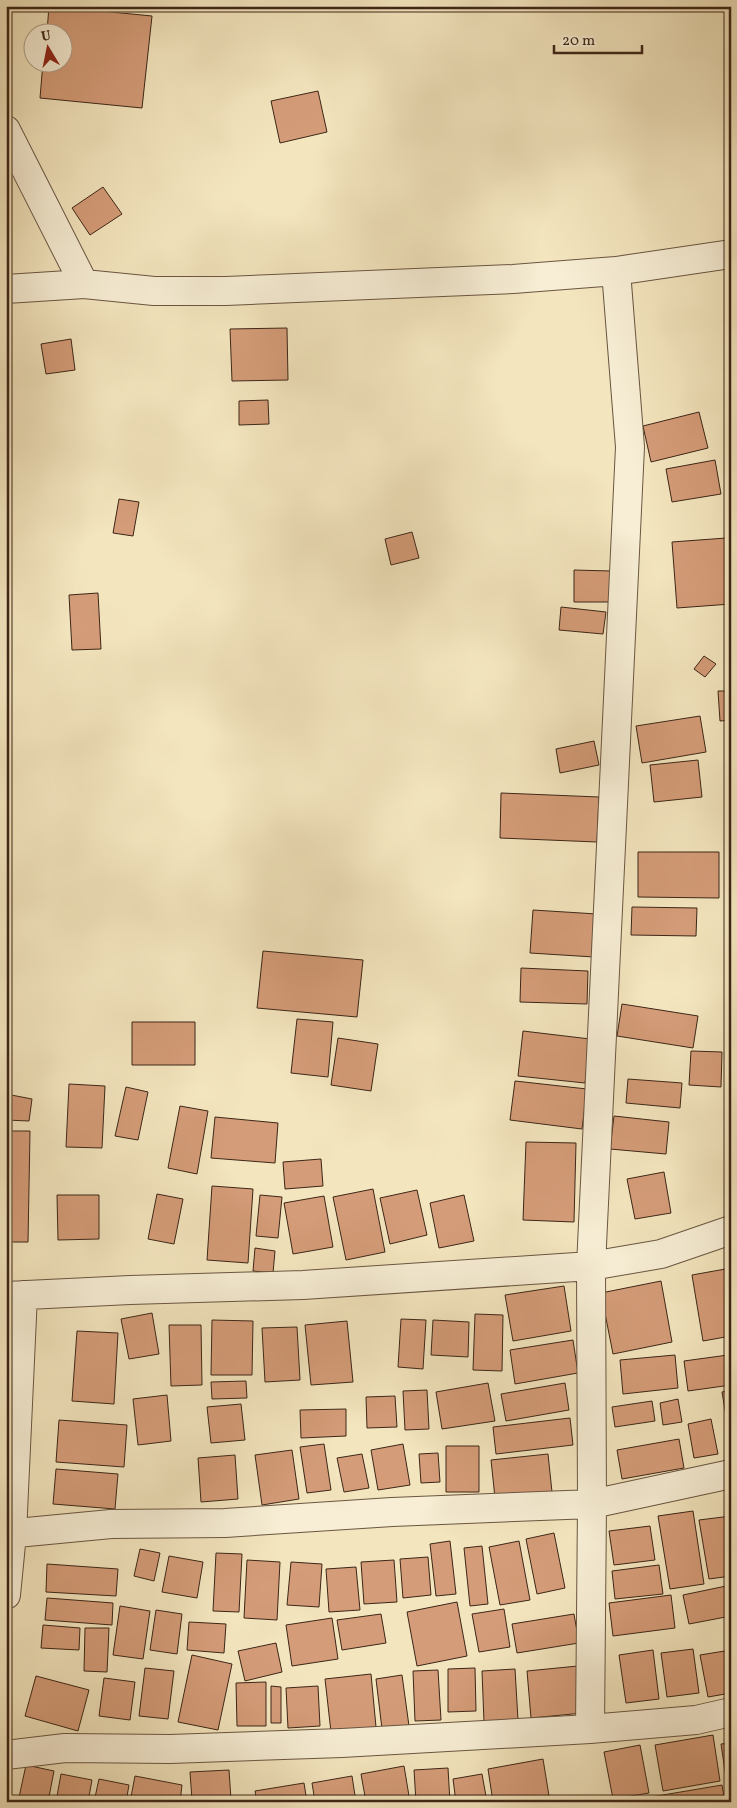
<svg xmlns="http://www.w3.org/2000/svg" width="737" height="1808" font-family="Vollkorn,serif">
<rect width="100%" height="100%" fill="#f3e5be"/>
<filter id="stains"><feTurbulence type="fractalNoise" baseFrequency=".004" numOctaves="4"/><feColorMatrix values="0 0 0 0 .2 0 0 0 0 .09 0 0 0 0 .02 0 0 0 .5 -.17"/></filter>
<radialGradient id="worn" r=".72"><stop offset=".6" stop-color="#630" stop-opacity="0"/><stop offset="1" stop-color="#630" stop-opacity=".3"/></radialGradient>
<path fill="#d49c78" stroke="#3d2617" d="M49,6L152,16L142,108L40,98L43,62H62V32H47Z
M318,91L327,132L280,143L271,101Z
M103,187L122,214L90,235L72,208Z
M287,328L288,380L232,381L230,329Z
M71,339L75,370L46,374L41,344Z
M268,400L269,424L239,425V401Z
M699,412L708,448L651,462L643,426Z
M715,460L721,494L672,502L666,469Z
M119,499L139,502L133,536L113,533Z
M412,532L419,558L391,565L385,539Z
M726,538L731,604L677,608L672,542Z
M574,570L611,571L610,602H574Z
M6,591L11,592L7,623H6Z
M98,593L101,649L72,650L69,595Z
M561,607L606,612L603,634L559,630Z
M704,656L716,664L705,677L694,669Z
M718,691H731V720L720,721Z
M700,716L706,752L642,763L636,726Z
M731,728V739L728,740L726,729Z
M594,741L599,765L560,773L556,749Z
M698,760L702,797L654,802L650,765Z
M501,793L599,797L597,842L500,838Z
M638,852H719V898L638,897Z
M632,907L697,908L696,936L631,935Z
M533,910L597,914L594,957L530,953Z
M263,951L363,960L357,1017L257,1008Z
M521,968L588,971L587,1004L520,1002Z
M622,1004L698,1016L693,1048L617,1036Z
M297,1019L333,1022L328,1077L291,1073Z
M132,1022H195V1065H132Z
M523,1031L590,1039L585,1083L518,1076Z
M338,1038L378,1044L371,1091L331,1085Z
M691,1051L722,1052L721,1087L689,1085Z
M628,1079L682,1083L680,1108L626,1103Z
M515,1081L587,1089L582,1129L510,1120Z
M69,1084L105,1086L102,1148L66,1147Z
M126,1087L148,1092L138,1140L115,1136Z
M6,1094L32,1099L29,1121L6,1120Z
M180,1106L208,1111L197,1174L168,1168Z
M614,1116L669,1122L666,1154L610,1149Z
M215,1117L278,1123L275,1163L211,1158Z
M6,1131H30L28,1242H6Z
M526,1142L576,1143L574,1222L523,1220Z
M321,1159L323,1186L285,1189L283,1162Z
M664,1172L671,1213L635,1219L627,1179Z
M212,1186L253,1189L248,1263L207,1260Z
M373,1189L385,1252L346,1260L333,1197Z
M417,1190L427,1235L390,1244L380,1198Z
M157,1194L183,1199L174,1244L148,1239Z
M57,1195H99V1239L58,1240Z
M260,1195L282,1197L278,1238L256,1236Z
M464,1195L474,1241L439,1248L430,1203Z
M324,1196L333,1247L293,1254L284,1203Z
M255,1248L275,1251L273,1273L253,1271Z
M731,1268V1336L703,1341L692,1275Z
M661,1281L672,1342L613,1354L601,1293Z
M564,1286L571,1331L513,1341L505,1295Z
M152,1313L159,1354L129,1359L121,1319Z
M475,1314L503,1315L502,1371L473,1370Z
M401,1319L426,1320L423,1369L398,1367Z
M212,1320L253,1321L252,1375H211Z
M433,1320L469,1322L468,1357L431,1355Z
M347,1321L353,1382L311,1385L305,1325Z
M169,1325H201L202,1385L171,1386Z
M297,1327L300,1380L265,1382L262,1328Z
M77,1331L118,1333L114,1404L72,1401Z
M573,1340L578,1373L515,1384L510,1350Z
M675,1355L678,1388L623,1394L620,1360Z
M728,1355L731,1385L688,1391L684,1361Z
M246,1381L247,1398L212,1399L211,1382Z
M488,1383L495,1421L442,1429L436,1392Z
M565,1383L569,1410L506,1421L501,1394Z
M427,1390L429,1429L405,1430L403,1391Z
M731,1390V1447L722,1392Z
M167,1395L171,1441L138,1445L133,1399Z
M395,1396L397,1427L367,1428L366,1397Z
M678,1399L682,1422L663,1425L660,1403Z
M652,1401L655,1421L615,1427L612,1407Z
M241,1404L245,1440L211,1443L207,1407Z
M346,1409V1436L301,1438L300,1410Z
M570,1418L573,1445L496,1454L493,1427Z
M711,1419L718,1454L694,1458L688,1424Z
M59,1420L127,1425L124,1467L56,1462Z
M679,1439L684,1468L622,1479L617,1450Z
M324,1444L331,1490L307,1493L300,1447Z
M403,1444L410,1485L378,1490L371,1450Z
M446,1446H479V1492H446Z
M292,1450L299,1499L262,1505L255,1455Z
M438,1453L440,1482L421,1483L419,1454Z
M362,1454L369,1488L344,1492L337,1458Z
M548,1454L552,1492L495,1498L491,1460Z
M235,1455L238,1499L201,1502L198,1458Z
M56,1469L118,1474L115,1509L53,1504Z
M693,1511L704,1584L670,1589L658,1516Z
M731,1516V1576L709,1579L699,1520Z
M650,1526L655,1560L614,1565L609,1531Z
M554,1533L565,1588L537,1594L526,1539Z
M450,1541L456,1594L436,1596L430,1544Z
M519,1541L530,1600L500,1605L489,1547Z
M482,1546L488,1604L470,1606L464,1548Z
M140,1549L160,1553L154,1581L134,1576Z
M216,1553L242,1554L239,1612L213,1611Z
M169,1556L203,1562L197,1598L162,1592Z
M428,1557L431,1595L403,1598L400,1559Z
M247,1560L280,1562L277,1620L244,1618Z
M394,1560L397,1602L364,1604L361,1562Z
M291,1562L322,1564L319,1607L287,1605Z
M47,1564L118,1569L116,1596L46,1592Z
M659,1565L663,1594L615,1599L612,1571Z
M356,1567L360,1610L329,1612L326,1569Z
M731,1585V1616L689,1624L683,1595Z
M671,1595L675,1628L613,1636L609,1603Z
M47,1598L113,1603L112,1625L45,1620Z
M457,1602L467,1656L417,1666L407,1612Z
M120,1606L150,1611L143,1659L113,1655Z
M504,1609L510,1647L479,1652L472,1614Z
M156,1610L182,1614L177,1654L150,1650Z
M381,1614L386,1643L342,1650L337,1620Z
M574,1614L579,1643L517,1653L512,1624Z
M332,1618L338,1659L292,1666L286,1625Z
M189,1622L226,1624L224,1653L187,1650Z
M43,1625L80,1628L79,1650L41,1648Z
M85,1628H109L107,1672L84,1671Z
M276,1643L282,1672L245,1681L238,1651Z
M693,1649L699,1693L667,1697L661,1653Z
M653,1650L659,1699L626,1703L619,1655Z
M731,1650V1693L708,1697L700,1655Z
M192,1655L232,1664L218,1730L178,1722Z
M578,1666L583,1713L531,1718L527,1671Z
M145,1668L174,1671L168,1719L139,1716Z
M475,1668L476,1711L448,1712V1669Z
M515,1669L518,1720L484,1722L482,1671Z
M438,1670L441,1720L415,1721L413,1671Z
M371,1674L376,1727L331,1732L325,1679Z
M402,1675L409,1726L382,1729L376,1679Z
M36,1676L89,1690L78,1731L25,1716Z
M104,1678L135,1682L130,1720L99,1716Z
M266,1682V1726H237L236,1683Z
M271,1686L281,1687V1723H271Z
M318,1686L320,1726L288,1728L286,1688Z
M713,1735L720,1781L663,1791L655,1745Z
M731,1743V1778H726L721,1744Z
M640,1745L649,1793L613,1799L604,1752Z
M543,1759L550,1802H493L488,1769Z
M26,1765L54,1771L48,1802H18Z
M404,1766L410,1802H366L361,1774Z
M448,1768L450,1802H416L414,1770Z
M229,1770L231,1799L192,1800L190,1772Z
M61,1774L92,1780L88,1802H56Z
M482,1774L487,1802H456L453,1779Z
M135,1776L182,1785L180,1802H130Z
M352,1776L356,1802H315L312,1783Z
M99,1779L129,1785L126,1802H94Z
M304,1783L307,1802H257L255,1791Z
M722,1785L725,1802H651V1797Z
M647,1797L648,1802H616Z
M236,1798H247V1802H236Z"/>
<g fill="none" stroke-linecap="round" stroke-linejoin="round">
<defs>
<path id="minor" d="M6,130L84,284
M6,289L84,284L154,291H226L513,279L616,271L731,254
M6,1296L130,1290L303,1285L591,1266L661,1254L731,1230
M6,1534L111,1524L225,1523L392,1512L592,1504L731,1474
M6,1595L12,1534L23,1295
M590,1729L592,1504L591,1266L630,447L616,271
M6,1755L65,1748L170,1749L342,1743L590,1729L696,1720L731,1712"/>
</defs>
<use href="#minor" stroke="#6a5641" stroke-width="30"/>
<use href="#minor" stroke="#f7eed5" stroke-width="28"/>
</g>
<rect width="737" height="1808" fill="none" stroke="#f3e5be" stroke-width="25"/>
<rect x="8" y="8" width="722" height="1793" fill="none" stroke="#3d2617" stroke-width="2.5"/>
<rect x="12" y="12" width="712" height="1783" fill="none" stroke="#3d2617"/>
<g transform="translate(48 48) rotate(350)"><circle r="24" fill="#f7eed5" stroke="#ad9e89"/>
<path d="M0-4L9 19L0 12L-9 19Z" fill="#8f2418"/>
<text y="-8" font-size="14" font-weight="bold" text-anchor="middle" fill="#3d2617">U</text>
</g>
<path d="M554 45v8h88v-8" fill="none" stroke="#3d2617" stroke-width="2.5"/>
<text x="562" y="45" font-size="15" fill="#3d2617" stroke="#f7eed5" stroke-width="4" paint-order="stroke">20 m</text>
<rect width="100%" height="100%" filter="url(#stains)"/>
<rect width="100%" height="100%" fill="url(#worn)"/>
</svg>
